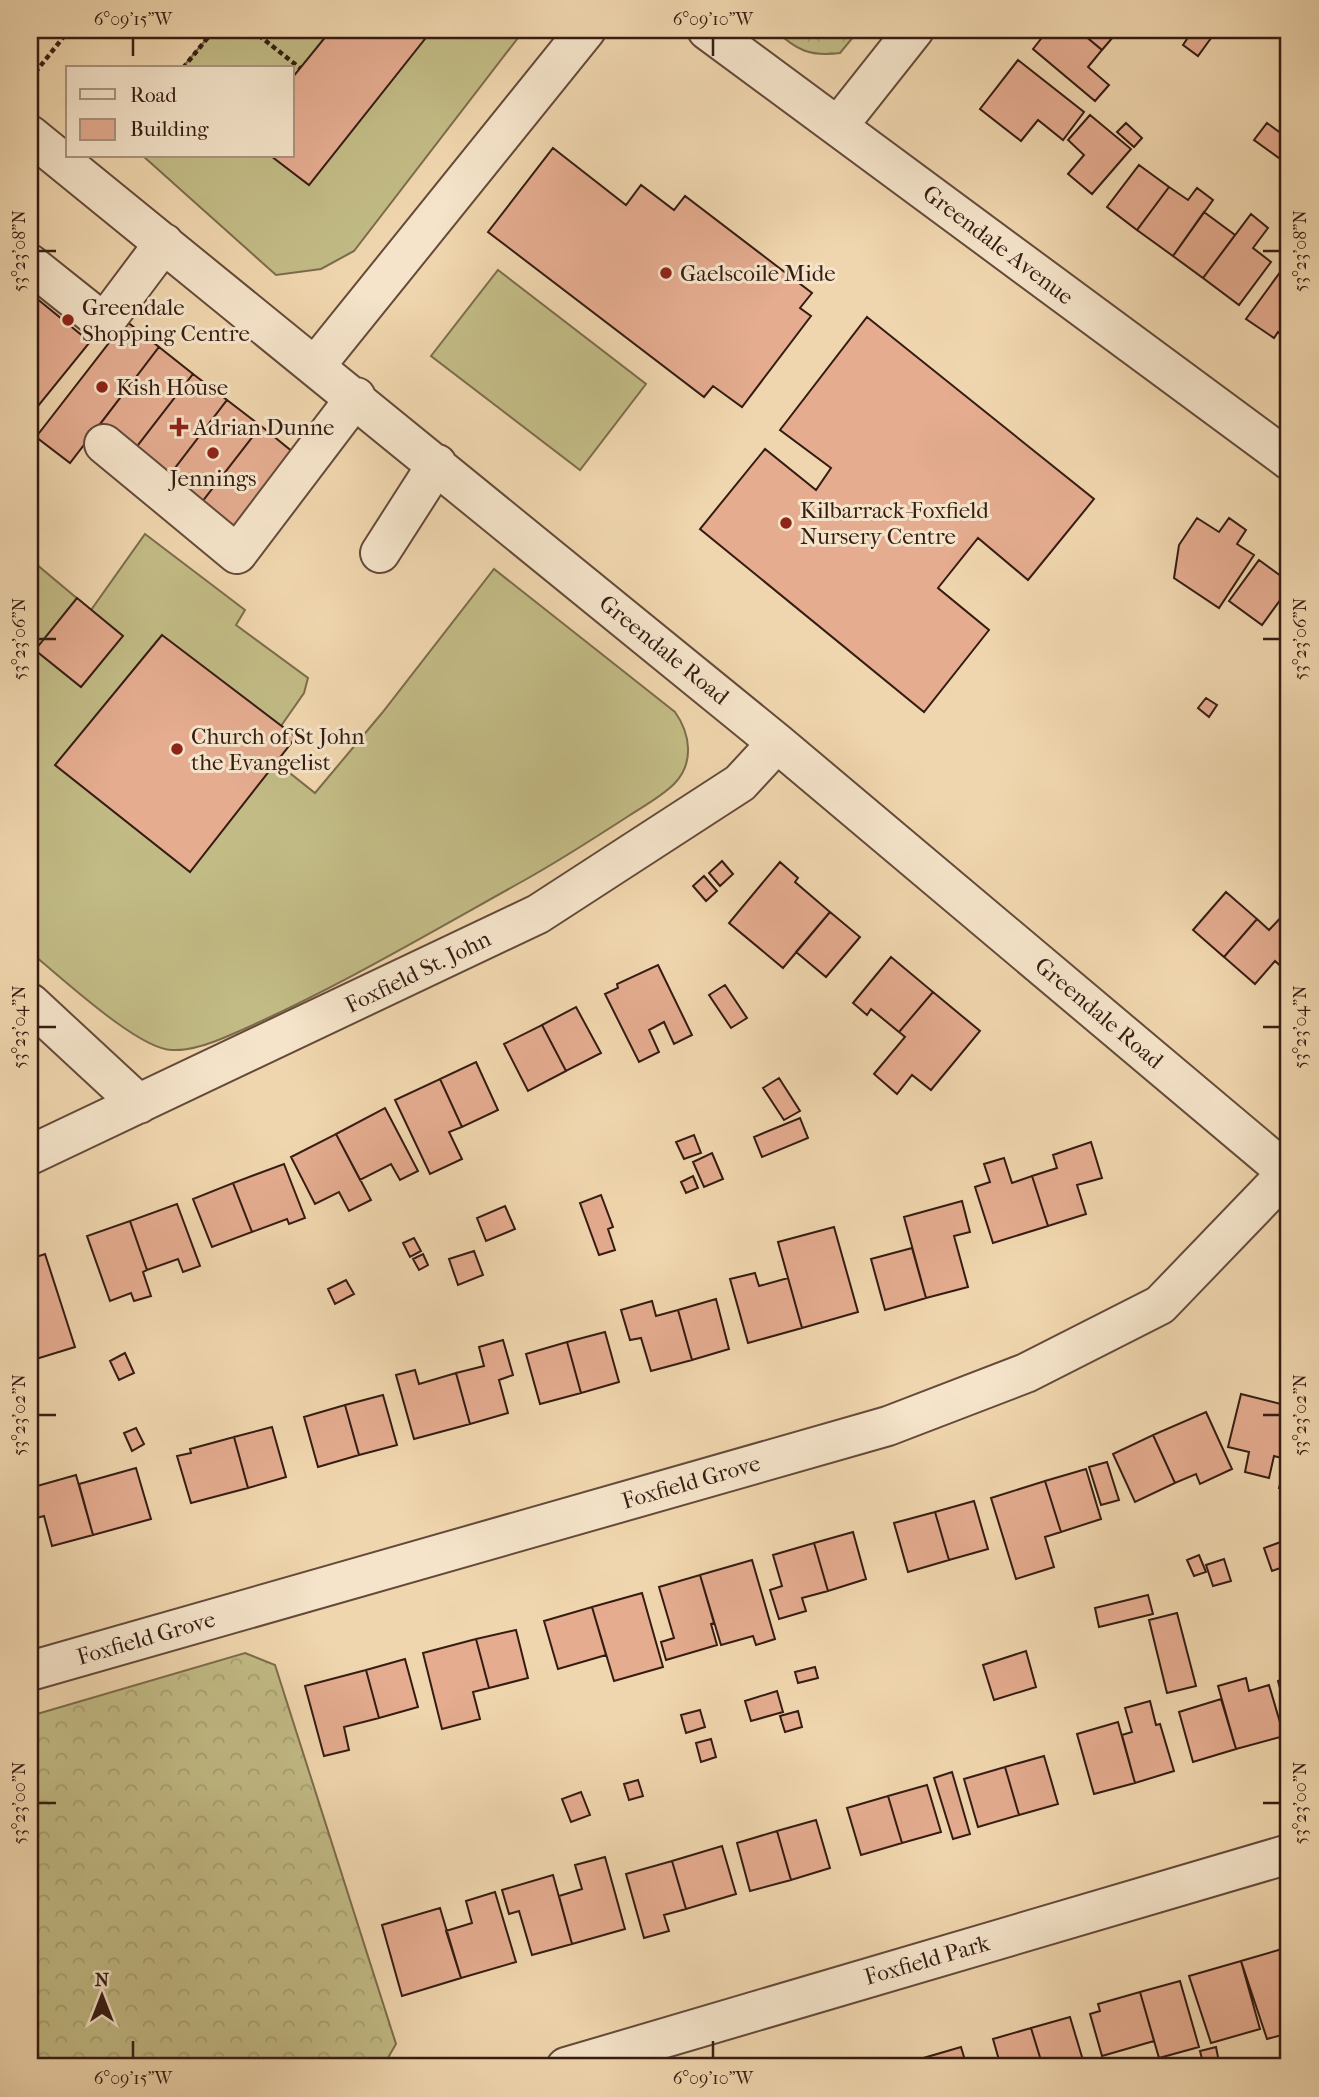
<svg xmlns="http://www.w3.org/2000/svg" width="1319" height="2097" font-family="'IM FELL French Canon',serif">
<defs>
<pattern id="forest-crowns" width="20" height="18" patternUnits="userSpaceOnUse" patternTransform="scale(1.75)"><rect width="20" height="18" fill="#c2bb85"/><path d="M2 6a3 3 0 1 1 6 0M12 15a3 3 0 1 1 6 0" fill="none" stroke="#a7a072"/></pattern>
</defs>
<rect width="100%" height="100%" fill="#f0d6ae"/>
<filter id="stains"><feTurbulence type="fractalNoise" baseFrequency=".00286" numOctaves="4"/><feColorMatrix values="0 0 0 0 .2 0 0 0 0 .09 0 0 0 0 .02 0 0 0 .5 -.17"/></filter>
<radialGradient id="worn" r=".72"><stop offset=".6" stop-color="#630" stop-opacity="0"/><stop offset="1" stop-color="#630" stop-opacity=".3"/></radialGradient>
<path fill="#c2bb85" stroke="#7c6c4c" stroke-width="2" d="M214,30H524L354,251L321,269L276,275L143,156H292V68H182Z
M498,270L646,384L580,470L431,356Z
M145,534L245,610L236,625L308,678L304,693L281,726L296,737L276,762L315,793L382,713L494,569L675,712C690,733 695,763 674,784C661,797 642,807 627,817C593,839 559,861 523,881C426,935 330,992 228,1036C212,1043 190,1051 172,1050C137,1049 59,975 30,952V559L91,610Z"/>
<path fill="url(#forest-crowns)" stroke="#7c6c4c" stroke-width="2" d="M775,30H859L840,53C810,57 796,50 775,30Z
M245,1653L275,1665L396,2044L385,2063L373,2067H30V1716Z"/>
<path fill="#e5ac90" stroke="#351c13" stroke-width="2" d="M331,30H432L309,185L271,156H292V78Z
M1048,30H1078L1102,50L1088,67L1109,85L1095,101L1033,49Z
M1078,30H1119L1102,50Z
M1193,30H1209L1214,34L1198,56L1183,45Z
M1018,60L1084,112L1063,140L1038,120L1021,141L980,109Z
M1090,115L1131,149L1092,194L1068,174L1084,155L1068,140Z
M1126,123L1142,138L1134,147L1117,132Z
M1267,123L1289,139V152L1283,161L1254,140Z
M553,148L626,205L641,185L674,210L685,196L812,293L800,308L811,316L742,407L713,386L704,397L488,232Z
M1139,165L1169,187L1137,230L1107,207Z
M1169,187L1188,200L1197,188L1213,200L1173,256L1137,230Z
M1204,212L1235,235L1203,278L1173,256Z
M1251,214L1268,228L1253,248L1271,262L1239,305L1203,278Z
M1289,260V341L1278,332L1274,338L1246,319Z
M30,293L90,342L30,416Z
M867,317L1094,499L1028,580L978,538L938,588L989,630L924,712L700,529L765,449L816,490L831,468L780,430Z
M126,321L159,347L70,463L36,437Z
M159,347L193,374L131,454L98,427Z
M193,374L227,400L165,481L131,454Z
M227,400L261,426L198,507L165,481Z
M261,426L294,453L231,534L198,507Z
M1197,518L1219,532L1229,518L1246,530L1237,544L1254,555L1219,608L1174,578L1179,545Z
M1259,560L1289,582V588L1262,625L1229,601Z
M77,598L123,636L81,687L35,650Z
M162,635L296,737L190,872L55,765Z
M1206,698L1217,705L1209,717L1198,708Z
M722,861L733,874L720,886L709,873Z
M780,862L798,878L795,882L830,912L783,968L729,923Z
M704,876L717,891L706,901L693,886Z
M1226,892L1257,919L1224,957L1193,930Z
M830,912L860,937L826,977L796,952Z
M1286,912L1289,915V965L1285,970L1275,961L1255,984L1224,957L1257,919L1269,930Z
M891,957L933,992L899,1032L871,1009L867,1015L853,1003Z
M658,965L692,1035L674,1044L664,1022L649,1030L659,1052L639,1062L605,994L618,988L617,984Z
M725,985L747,1018L731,1028L709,995Z
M933,992L980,1031L931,1090L912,1075L897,1094L874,1074L905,1037L899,1032Z
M576,1007L601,1053L566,1071L542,1025Z
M542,1025L566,1071L528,1091L504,1044Z
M476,1062L498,1110L462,1127L440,1079Z
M779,1078L800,1111L784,1120L763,1088Z
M440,1079L462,1127L449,1132L462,1159L430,1174L395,1100Z
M385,1108L418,1171L400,1180L391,1164L360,1180L336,1134Z
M800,1118L808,1138L762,1157L754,1137Z
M336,1134L371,1200L349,1211L339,1192L315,1204L291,1157Z
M694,1135L701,1153L684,1159L676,1142Z
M1091,1142L1102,1178L1077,1185L1086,1214L1048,1226L1032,1176L1057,1168L1053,1155Z
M712,1153L723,1179L704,1187L693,1162Z
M1004,1158L1012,1183L1032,1176L1048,1226L993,1243L975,1187L990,1182L984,1164Z
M284,1164L305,1218L289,1224L287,1219L252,1232L233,1183Z
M693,1176L698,1188L686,1193L681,1182Z
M233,1183L252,1232L212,1247L193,1199Z
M601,1195L613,1227L608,1229L615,1250L599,1255L580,1203Z
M962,1201L970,1232L954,1236L968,1287L926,1298L904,1217Z
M177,1204L200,1266L183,1272L178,1259L147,1270L130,1221Z
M505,1206L515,1229L486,1241L477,1218Z
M130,1221L147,1270L143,1272L151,1296L134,1301L131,1293L110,1301L87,1236Z
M834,1227L858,1312L802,1328L778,1242Z
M414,1238L421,1251L410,1257L403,1243Z
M912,1248L926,1298L885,1310L871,1259Z
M474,1251L483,1275L458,1285L449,1259Z
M45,1254L75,1347L36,1359L30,1340V1259Z
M423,1254L428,1265L419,1270L413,1259Z
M755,1273L759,1286L788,1278L802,1328L748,1343L730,1279Z
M346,1280L354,1294L335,1304L328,1289Z
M716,1299L729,1349L692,1360L678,1310Z
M652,1301L656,1316L678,1310L692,1360L651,1371L641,1338L630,1340L621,1310Z
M605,1332L619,1382L581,1393L567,1342Z
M503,1340L513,1375L499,1380L508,1413L470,1424L456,1373L484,1366L479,1347Z
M567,1342L581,1393L540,1404L526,1354Z
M125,1353L134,1373L119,1380L110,1361Z
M415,1370L419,1384L456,1373L470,1424L414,1439L396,1375Z
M1241,1394L1289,1406V1460L1274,1456L1269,1478L1245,1472L1249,1452L1228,1447Z
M383,1395L397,1445L359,1455L345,1405Z
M345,1405L359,1455L318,1467L304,1417Z
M1206,1412L1232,1469L1200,1484L1196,1474L1175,1483L1153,1435Z
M272,1427L286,1477L248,1488L234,1437Z
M136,1428L144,1444L132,1451L124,1433Z
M1153,1435L1175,1483L1135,1502L1113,1454Z
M234,1437L248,1488L191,1503L177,1456L191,1453L190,1449Z
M1107,1462L1119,1500L1101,1505L1089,1467Z
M136,1468L151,1519L93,1535L79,1484Z
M1086,1469L1101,1519L1061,1532L1045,1481Z
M1283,1473L1289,1475V1491L1279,1488Z
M76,1475L93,1535L52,1546L44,1516L33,1519L30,1488Z
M1045,1481L1061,1532L1045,1537L1054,1567L1016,1579L991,1498Z
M974,1501L988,1549L949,1560L935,1512Z
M935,1512L949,1560L908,1572L894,1523Z
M853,1532L866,1579L828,1591L814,1543Z
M1289,1539V1565L1272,1571L1264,1548Z
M814,1543L828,1591L802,1598L806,1611L779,1619L770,1590L782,1586L773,1555Z
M1199,1555L1206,1572L1194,1576L1187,1560Z
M1224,1559L1231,1581L1213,1586L1206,1565Z
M752,1560L775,1639L756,1645L753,1636L721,1645L700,1575Z
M700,1575L714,1623L711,1624L717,1645L666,1660L661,1642L674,1638L659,1587Z
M642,1593L663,1667L614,1681L592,1607Z
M1148,1595L1153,1614L1099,1627L1095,1608Z
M592,1607L606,1655L558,1669L544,1621Z
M1177,1613L1196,1686L1167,1693L1149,1620Z
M516,1630L528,1678L489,1688L476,1639Z
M476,1639L489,1688L473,1692L480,1719L442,1729L423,1653Z
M1026,1651L1036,1687L994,1700L983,1665Z
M405,1659L418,1707L379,1718L366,1670Z
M1289,1666V1720L1278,1681L1284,1678L1282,1669Z
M815,1667L818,1678L798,1683L795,1672Z
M366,1670L379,1718L344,1727L349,1750L324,1756L305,1686Z
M1246,1678L1249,1691L1269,1685L1284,1736L1236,1749L1218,1686Z
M777,1691L783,1712L751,1721L745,1701Z
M1221,1699L1236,1749L1193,1762L1179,1712Z
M1150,1701L1156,1725L1160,1724L1174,1771L1135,1783L1122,1735L1132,1732L1125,1708Z
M700,1710L705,1727L686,1733L681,1715Z
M798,1711L802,1727L785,1732L780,1716Z
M1118,1722L1135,1783L1094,1794L1077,1734Z
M711,1739L716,1757L701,1762L696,1743Z
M1044,1756L1058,1804L1019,1815L1005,1767Z
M1005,1767L1019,1815L978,1827L964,1779Z
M952,1772L970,1834L953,1839L934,1778Z
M638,1780L643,1796L629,1800L624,1784Z
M927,1785L941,1832L902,1843L888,1796Z
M581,1792L590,1815L571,1822L562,1799Z
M888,1796L902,1843L861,1855L847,1808Z
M816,1820L830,1868L791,1880L777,1831Z
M777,1831L791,1880L750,1891L737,1843Z
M722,1846L736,1894L686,1909L672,1861Z
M605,1857L625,1929L572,1944L559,1896L582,1889L575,1865Z
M672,1861L686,1909L664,1915L669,1931L644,1938L626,1874Z
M553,1875L572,1944L532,1955L519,1911L509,1914L502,1890Z
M495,1892L516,1962L461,1978L446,1931L472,1923L466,1901Z
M440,1908L461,1978L402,1996L382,1925Z
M1282,1949L1289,1972V2033L1267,2039L1241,1961Z
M1241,1961L1260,2029L1211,2043L1189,1976Z
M1180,1981L1199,2047L1159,2058L1140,1992Z
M1140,1992L1154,2041L1102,2056L1090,2014L1100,2011L1098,2004Z
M1070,2017L1085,2067H1043L1031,2028Z
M1031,2028L1043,2067H1001L993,2039Z
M961,2047L967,2067H923L920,2059Z
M1216,2047L1220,2067H1204L1200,2051Z
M920,2059L923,2067H892Z"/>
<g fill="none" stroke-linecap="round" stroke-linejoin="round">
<defs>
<path id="minor" d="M707,30L1289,460
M838,126L914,30
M30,135L777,743L1289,1174
M30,264L104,323L164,243
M316,365L586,30
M104,444L237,554L356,397
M380,553L437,464
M30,1003L139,1104
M30,1155L538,914L740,783L777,743
M30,1671L888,1426L1026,1373L1160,1305L1288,1172
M566,2067L1289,1854"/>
</defs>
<use href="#minor" stroke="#644a3a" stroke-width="42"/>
<path stroke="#351c13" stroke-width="4.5" stroke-dasharray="5 3.5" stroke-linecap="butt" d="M252,30L300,68
M183,68L214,30
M30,79L69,30"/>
<use href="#minor" stroke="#f5e4ca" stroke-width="38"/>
</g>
<path fill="none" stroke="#351c13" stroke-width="2.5" d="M133,38V56M713,38V56M38,251H56M1263,251H1280M38,639H56M1263,639H1280M38,1027H56M1263,1027H1280M38,1415H56M1263,1415H1280M38,1803H56M1263,1803H1280M133,2041V2058M713,2041V2058"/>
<g fill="#8f2418" stroke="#f5e4ca" stroke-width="2.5">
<circle cx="666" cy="273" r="7"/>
<circle cx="68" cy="320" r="7"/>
<circle cx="102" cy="387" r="7"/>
<path d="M175.5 416.5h7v7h7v7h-7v7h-7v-7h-7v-7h7z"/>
<circle cx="213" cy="453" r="7"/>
<circle cx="786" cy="523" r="7"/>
<circle cx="177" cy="749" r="7"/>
</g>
<g text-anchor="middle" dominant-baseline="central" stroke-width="6" stroke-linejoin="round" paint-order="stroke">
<g font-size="23" fill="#351c13" stroke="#f5e4ca">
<text transform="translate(998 245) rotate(37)">Greendale Avenue</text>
<text transform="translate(664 650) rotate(39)">Greendale Road</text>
<text transform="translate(418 972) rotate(-26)">Foxfield St. John</text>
<text transform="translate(1099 1013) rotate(40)">Greendale Road</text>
<text transform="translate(691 1482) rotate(-16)">Foxfield Grove</text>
<text transform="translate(146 1638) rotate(-16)">Foxfield Grove</text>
<text transform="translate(927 1960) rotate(-16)">Foxfield Park</text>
</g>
<g font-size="23" fill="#351c13" stroke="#f5e4ca" text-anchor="start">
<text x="680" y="273">Gaelscoile Mide</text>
<text x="82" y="307">Greendale<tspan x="82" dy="26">Shopping Centre</tspan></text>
<text x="116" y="387">Kish House</text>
<text x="193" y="427">Adrian Dunne</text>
<text x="213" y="478" text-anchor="middle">Jennings</text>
<text x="800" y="510">Kilbarrack-Foxfield<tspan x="800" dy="26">Nursery Centre</tspan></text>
<text x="191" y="736">Church of St John<tspan x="191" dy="26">the Evangelist</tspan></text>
</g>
</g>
<rect width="1319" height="2097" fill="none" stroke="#f0d6ae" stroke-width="77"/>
<rect x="66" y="66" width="228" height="91" fill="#f5e4ca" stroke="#a89481" stroke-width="2"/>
<rect x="80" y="89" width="35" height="10" fill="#f5e4ca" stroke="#a89481" stroke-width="2"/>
<text x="130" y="102" font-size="21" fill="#351c13">Road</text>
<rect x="80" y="119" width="35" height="21" fill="#e5ac90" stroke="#a89481" stroke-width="2"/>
<text x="130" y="136" font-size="21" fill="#351c13">Building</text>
<g transform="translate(102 1996)" stroke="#f5e4ca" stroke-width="5" paint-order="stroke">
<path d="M0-5L12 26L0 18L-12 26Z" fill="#351c13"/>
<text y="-10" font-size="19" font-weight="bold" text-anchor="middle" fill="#351c13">N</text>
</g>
<rect x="38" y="38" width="1242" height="2020" fill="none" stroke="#351c13" stroke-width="2.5"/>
<g font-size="18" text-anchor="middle" fill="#351c13">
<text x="133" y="25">6°09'15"W</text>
<text x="713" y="25">6°09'10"W</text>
<text transform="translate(19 251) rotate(-90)" y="6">53°23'08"N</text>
<text transform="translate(1300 251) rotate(-90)" y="6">53°23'08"N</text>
<text transform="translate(19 639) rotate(-90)" y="6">53°23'06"N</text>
<text transform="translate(1300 639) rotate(-90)" y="6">53°23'06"N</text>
<text transform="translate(19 1027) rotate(-90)" y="6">53°23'04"N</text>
<text transform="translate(1300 1027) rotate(-90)" y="6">53°23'04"N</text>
<text transform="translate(19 1415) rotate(-90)" y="6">53°23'02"N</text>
<text transform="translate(1300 1415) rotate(-90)" y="6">53°23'02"N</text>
<text transform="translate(19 1803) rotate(-90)" y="6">53°23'00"N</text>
<text transform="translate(1300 1803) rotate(-90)" y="6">53°23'00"N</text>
<text x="133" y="2084">6°09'15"W</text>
<text x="713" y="2084">6°09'10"W</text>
</g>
<rect width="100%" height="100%" filter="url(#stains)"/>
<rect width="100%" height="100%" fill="url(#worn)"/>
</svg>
